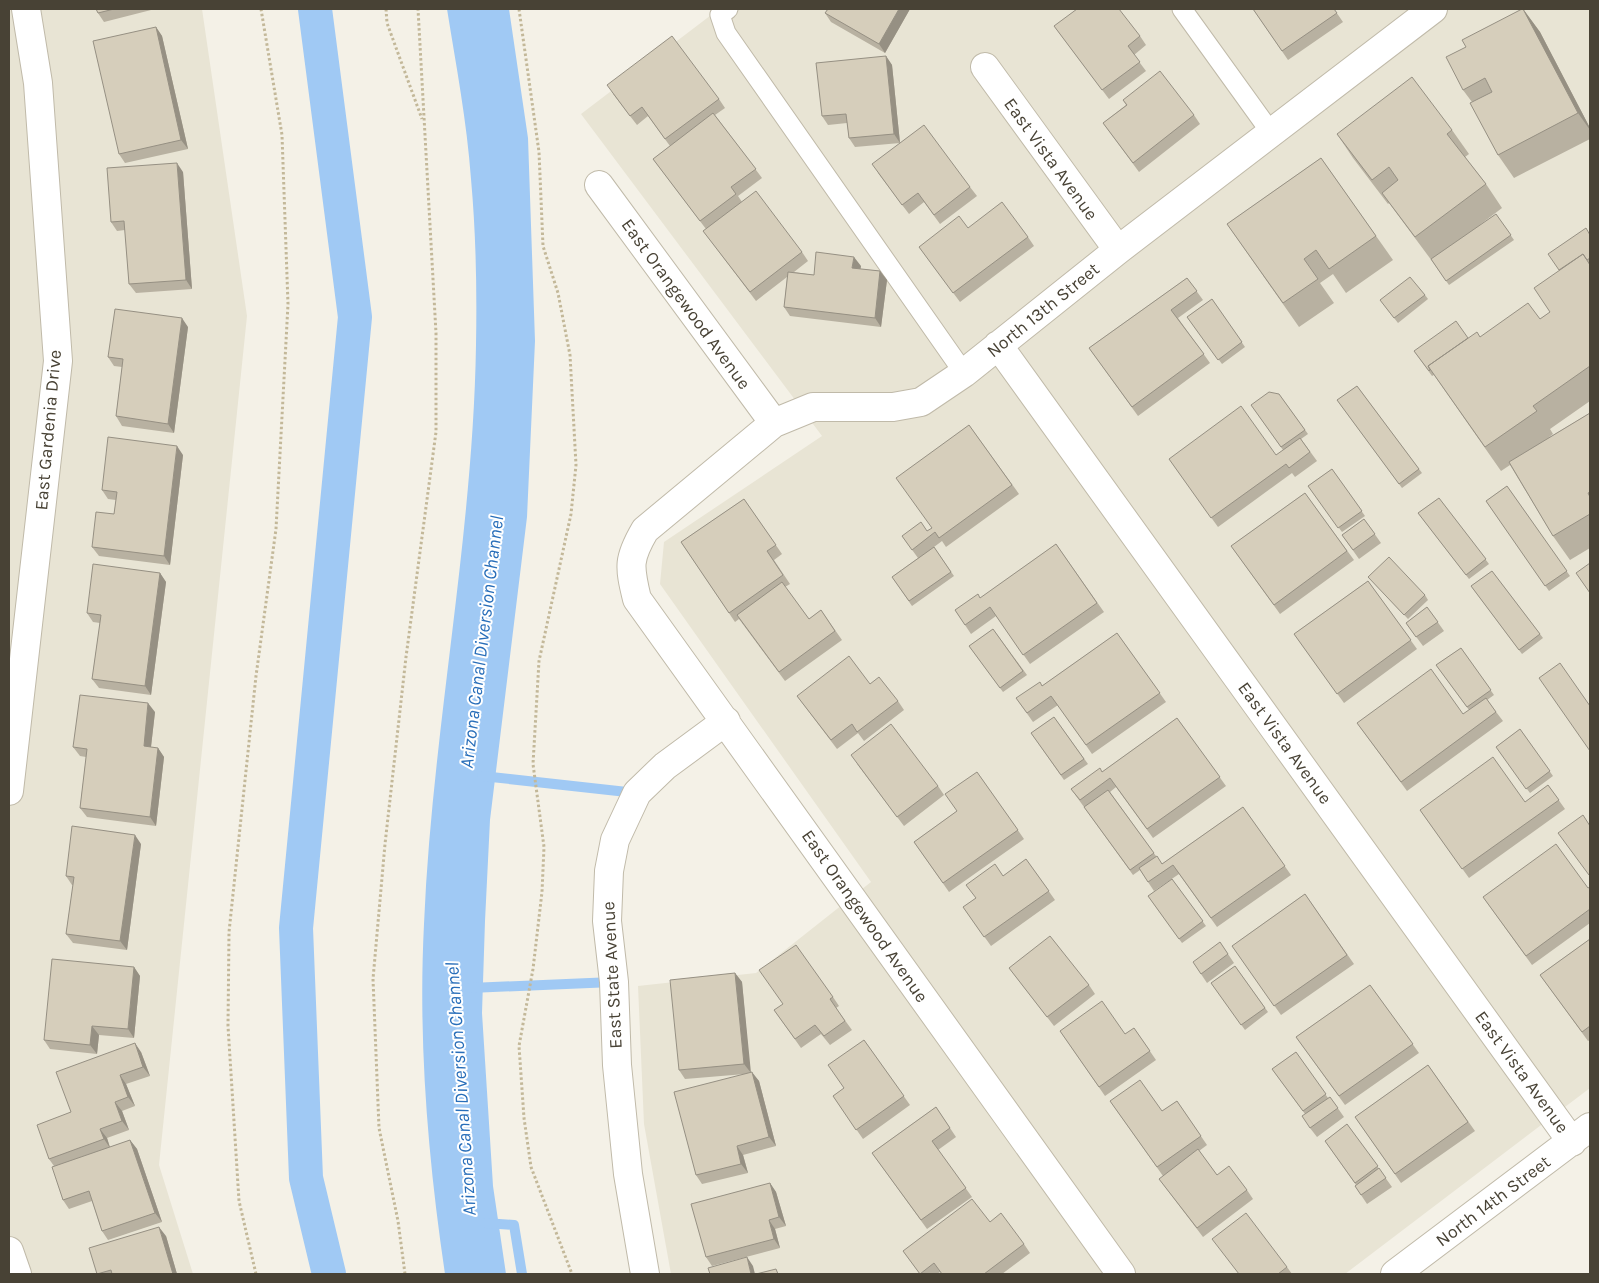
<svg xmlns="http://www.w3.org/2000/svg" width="1599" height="1283" font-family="Karla,sans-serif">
<rect width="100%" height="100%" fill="#f4f1e7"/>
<path fill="#e8e4d4" d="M9,9H202L247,316L159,1165L193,1274H9Z
M719,9H1590V1088L1345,1274H671L644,1124L638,986L756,973L871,882L660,584L664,542L822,436L581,114Z"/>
<path fill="#a0c9f4" d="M447,9H509L528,138L535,341L527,517L490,820L485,921L482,1013L493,1186L506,1274H445C428,1159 418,1041 424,924C432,731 473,539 476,345C477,290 476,234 471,179C467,122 456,65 447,9Z"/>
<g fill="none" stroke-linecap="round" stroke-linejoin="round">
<path stroke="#a0c9f4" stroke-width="10" d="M482,776L636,793
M470,988L613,982
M485,1223L514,1225L522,1274"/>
<path stroke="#a0c9f4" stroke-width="34" d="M315,9L355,317L296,928L306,1178L329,1274"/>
<defs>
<path id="lane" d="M728,9L720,15L726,33L964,373
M1182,9L1272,134"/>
<path id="street" d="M985,67L1118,250
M599,185L774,423
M998,345L1572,1142
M9,791L58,361L38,83L26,9
M9,1251L17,1274
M645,1274L628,1174L617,1065L614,982L607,921L609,871L615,840L637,793L665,766L726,721
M1121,1274L637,599C629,566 628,559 645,530L774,423L813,407H893L921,402L964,373L1118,250L1433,9
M1395,1274L1590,1127"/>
</defs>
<use href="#lane" stroke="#c0baa9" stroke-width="21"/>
<use href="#street" stroke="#c0baa9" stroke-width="30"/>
<path stroke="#c3b899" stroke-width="3" stroke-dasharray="2.5 2.5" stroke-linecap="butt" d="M386,9L387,23L422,119
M519,9L539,152L543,246L558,293L570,355L576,465L571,514L539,661L533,764L544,847L542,892L533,969L519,1046L524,1118L531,1167L572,1274
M256,1274L239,1201L228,1026L229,932L256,676L276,529L288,304L282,135L261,9
M405,1274L398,1221L379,1128L373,979L385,844L406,657L436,432V333L418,9"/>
<use href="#lane" stroke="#fff" stroke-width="19"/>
<use href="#street" stroke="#fff" stroke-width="28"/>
</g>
<path fill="#b8b1a1" d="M96,9H155L104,22L98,13Z
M828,9H910L885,53L831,22L825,13Z
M1253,9H1334L1343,22L1288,60Z
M1523,9L1540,32L1590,128V139L1514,178L1498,155L1472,102L1463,90L1466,47Z
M1054,26L1140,36L1146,45L1134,55L1146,71L1109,99Z
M156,27L162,36L188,149L125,163L119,154Z
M886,56L892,65L900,143L970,187L977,196L940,224L924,202L909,214L878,173L900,143L855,147L849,138L847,123L828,125L822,116Z
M613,94L719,99L725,108L715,115L762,178L738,196L742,202L802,252L808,261L794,272L814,275L861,266L860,269L880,271L887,280L881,327L790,316L784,307L787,277L756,301L710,240L703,231L706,229L653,159L670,146L648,116L637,125Z
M1123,100L1194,115L1200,124L1139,172L1103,123L1126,105Z
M1452,130L1469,154L1465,157L1486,184L1502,208L1477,227L1496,214L1514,240L1449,285L1432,261L1389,203L1388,204L1353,158L1337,134Z
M1321,158L1393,260L1346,293L1333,274L1320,283L1334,303L1299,327L1227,224Z
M183,172L192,289L136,293L129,284L125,230L117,231L111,222Z
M968,228L1028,237L1034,246L960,302L919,247Z
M1590,235V401L1550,429L1553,434L1548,438L1590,413V548L1570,560L1553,536L1510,465L1501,471L1434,375L1432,376L1414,351L1468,338L1480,337L1540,319L1550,312L1559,270Z
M1187,278L1203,300L1178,318L1210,363L1138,416L1089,348Z
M1425,295L1428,299L1398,323L1380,300Z
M1212,299L1245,347L1222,364L1187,317Z
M188,327L174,433L122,426L116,416L122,367L114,366L108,357Z
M1357,386L1422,473L1402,488L1337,400Z
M1279,394L1308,434L1301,439L1317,461L1295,477L1292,473L1218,527L1169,459L1276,455L1283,450L1251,405Z
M969,425L1019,494L946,547L942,541L934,547L954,576L912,606L892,577L918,558L902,536L927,531L932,528Z
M183,455L170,565L99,556L92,547L114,514L116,500L108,499L102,490Z
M1332,469L1365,516L1342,532L1308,486Z
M1507,486L1570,576L1549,591L1486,501Z
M1305,493L1354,560L1280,614L1231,546Z
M1439,498L1489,564L1469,579L1418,513Z
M744,499L782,554L774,560L790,584L785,587L809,619L821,610L842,640L785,681L739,619L735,622L681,542Z
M1364,519L1381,543L1359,559L1342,535Z
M1056,544L1104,612L1030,664L996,616L971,634L955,610L981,598Z
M1492,571L1543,638L1522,654L1471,586Z
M160,573L166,582L151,695L99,688L92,679L100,623L93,622L87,613Z
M1368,577L1425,595L1428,600L1408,619L1372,581Z
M1368,581L1417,649L1344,703L1294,634Z
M1427,607L1444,631L1423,646L1406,623Z
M993,629L1027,675L1003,692L969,646Z
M1117,633L1166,702L1092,754L1058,705L1033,722L1016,698L1042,686Z
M1461,648L1494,695L1487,700L1503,721L1407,791L1357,723L1463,714L1469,710L1436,665Z
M870,684L898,701L904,710L864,741L858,733L837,749L797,696Z
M155,712L151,747L158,748L164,757L156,826L87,817L80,808L86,757L80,756L73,747Z
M1054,717L1088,764L1064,780L1031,733Z
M1177,718L1226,786L1153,838L1116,787L1110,792L1156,856L1162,864L1243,807L1291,875L1217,927L1179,874L1154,891L1140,870L1133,875L1071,789L1102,772Z
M1520,729L1553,776L1530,793L1496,747Z
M857,764L938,786L944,795L904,826Z
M977,772L1024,839L949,892L914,842L957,811Z
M1548,785L1565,809L1469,878L1420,810L1525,802Z
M141,844L127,950L73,943L66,934L73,885H72L66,876Z
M1026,859L1055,900L991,946L963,907L976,898L1003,876Z
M1172,879L1206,926L1182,943L1148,896Z
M1590,887V923L1532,965L1483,897L1588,888Z
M1305,894L1354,964L1281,1015L1232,946Z
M1590,939V1040L1588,1041L1540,975Z
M1220,942L1234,963L1207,983L1201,974Z
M1235,966L1268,1012L1245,1030L1211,983Z
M134,967L140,976L134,1038L99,1035L97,1054L50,1049L44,1040Z
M1009,968L1089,985L1095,994L1054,1026Z
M735,973L742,982L750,1072L759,1081L776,1146L743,1155L748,1173L702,1184L696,1175L745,1074L685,1079L679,1070Z
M1370,985L1419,1053L1345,1105L1296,1037Z
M833,997L839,1006L836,1008L852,1030L830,1045L821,1034L801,1048L774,1010Z
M1134,1028L1156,1060L1105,1096L1060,1031L1125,1034Z
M864,1040L910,1105L863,1139L833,1096L844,1088Z
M141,1052L150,1076L126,1084L135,1106L122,1111L129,1130L107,1138L110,1147L130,1140L137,1149L162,1222L108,1240L102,1231L92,1201L69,1209L63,1200L54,1166L49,1159L71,1112Z
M1296,1052L1328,1098L1330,1097L1344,1117L1317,1137L1310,1128L1305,1114L1272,1069Z
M1428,1065L1475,1131L1401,1183L1355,1117Z
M1110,1101L1162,1111L1177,1101L1207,1145L1199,1151L1217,1175L1247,1190L1253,1199L1203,1237L1159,1179L1163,1176Z
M936,1107L956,1137L938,1150L972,1197L927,1229L872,1153Z
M1347,1124L1392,1187L1367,1204L1355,1186L1356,1185L1325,1141Z
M770,1183L776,1192L786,1226L775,1229L780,1248L712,1266L706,1257Z
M990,1222L1024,1244L1030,1253L1002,1274H942L940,1272L937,1274H920L903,1251Z
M166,1236L177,1274H97Z
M1287,1267L1292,1274H1238Z"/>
<path fill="#969083" d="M899,9H910L885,53L879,44Z
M1523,9L1540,32L1590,128V130L1578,113Z
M156,27L162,36L188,149L181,140Z
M886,56L892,65L900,143L894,134Z
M177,163L183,172L192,289L186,280Z
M854,257L861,266L859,277L852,268Z
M880,271L887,280L881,327L875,318Z
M182,318L188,327L174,433L168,424Z
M177,446L183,455L170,565L164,556Z
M160,573L166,582L151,695L145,686Z
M148,703L155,712L150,755L144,746Z
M158,748L164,757L156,826L150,817Z
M135,835L141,844L127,950L120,941Z
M134,967L140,976L134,1038L128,1029Z
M735,973L742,982L751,1073L744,1064Z
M92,1026L99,1035L97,1054L90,1045Z
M135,1043L141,1052L150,1076L143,1067Z
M752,1072L759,1081L776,1146L769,1137Z
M120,1075L126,1084L135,1106L128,1097Z
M115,1102L122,1111L129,1130L122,1121Z
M100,1129L107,1138L110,1148L104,1139Z
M130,1140L137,1149L162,1222L155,1213Z
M737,1146L743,1155L748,1173L741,1164Z
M770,1183L776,1192L786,1226L779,1217Z
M769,1220L775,1229L780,1248L774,1239Z
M159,1227L166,1236L177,1274H173Z
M747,1257L753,1266L755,1274H751Z"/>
<path fill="#d6cebb" stroke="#969083" d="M96,9H114L98,13Z
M828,9H899L879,44L825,13Z
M1077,9H1119L1140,36L1128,46L1140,62L1102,90L1054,26Z
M1253,9H1334L1337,13L1282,51Z
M1522,9H1523L1578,113L1498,155L1470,103L1492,92L1485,78L1463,90L1446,57L1466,47L1462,40Z
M156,27L181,140L119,154L93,41Z
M672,36L719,99L665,139L642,107L630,116L607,85Z
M886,56L894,134L849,138L846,114L822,116L816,63Z
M1160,71L1194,115L1133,163L1103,123L1127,105L1123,100Z
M1412,77L1452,130L1447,134L1486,184L1415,237L1382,193L1398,180L1389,167L1372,180L1337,134Z
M713,113L756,169L731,187L736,194L700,221L653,159Z
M924,125L970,187L934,215L918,193L902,205L872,164Z
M1321,158L1376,236L1329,269L1316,250L1304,259L1318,279L1283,303L1227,224Z
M177,163L186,280L129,284L124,221L111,222L107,168Z
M756,191L802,252L750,292L703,231Z
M1002,202L1028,237L953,293L919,247L959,216L968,228Z
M1496,214L1511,235L1446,281L1431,259Z
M1586,228L1590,235V258L1587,260L1583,254L1559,270L1548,254Z
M816,252L854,257L852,268L880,271L875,318L784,307L788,272L814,275Z
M1583,254L1590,265V366L1533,406L1537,411L1485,447L1428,366L1477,332L1480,337L1528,303L1540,319L1550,312L1534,288Z
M1410,277L1425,295L1394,318L1380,300Z
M1187,278L1197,291L1171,310L1204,354L1132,407L1089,348Z
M1212,299L1242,342L1218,360L1187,317Z
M115,309L182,318L168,424L116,416L123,359L108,357Z
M1456,321L1468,338L1428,366L1430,370L1429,371L1414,351Z
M1357,386L1419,469L1399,484L1337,400Z
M1269,392L1279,394L1305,430L1281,447L1251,405Z
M1241,406L1276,455L1300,438L1310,452L1289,468L1286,464L1211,518L1169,459Z
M1590,413V492L1588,493L1590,497V514L1553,536L1509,462Z
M969,425L1012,485L939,538L935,532L912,550L902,536L921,522L927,531L932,528L896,478Z
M108,437L177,446L164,556L92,547L96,512L114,514L117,492L102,490Z
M1332,469L1362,511L1338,528L1308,486Z
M1507,486L1567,571L1545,586L1486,501Z
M1305,493L1347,551L1274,605L1231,546Z
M1439,498L1486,559L1466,575L1418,513Z
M744,499L776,545L767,551L783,575L729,613L681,542Z
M1364,519L1375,534L1353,550L1342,535Z
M1056,544L1097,603L1023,655L990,607L965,625L955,610L978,594L980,598Z
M934,547L951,572L909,601L892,577Z
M1389,557L1425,595L1404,615L1368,577Z
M1590,563V593L1576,573Z
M93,564L160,573L145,686L92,679L101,615L87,613Z
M1492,571L1540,634L1519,650L1471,586Z
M1368,581L1411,640L1337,694L1294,634Z
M782,582L809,619L821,610L835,631L779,672L737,615Z
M1427,607L1438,622L1416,637L1406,623Z
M993,629L1023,671L1000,688L969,646Z
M1117,633L1160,693L1086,745L1051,696L1027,713L1016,698L1040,682L1042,686Z
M1461,648L1491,690L1467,707L1436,665Z
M849,656L870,684L879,677L898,701L857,732L852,724L831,740L797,696Z
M1560,663L1590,706V751L1539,678Z
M1431,669L1463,714L1486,698L1496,712L1401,782L1357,723Z
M80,695L148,703L144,746L158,748L150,817L80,808L87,749L73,747Z
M1054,717L1084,759L1061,775L1031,733Z
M1177,718L1220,777L1147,829L1110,778L1080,800L1071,789L1100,768L1102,772Z
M891,724L938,786L897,817L851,755Z
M1520,729L1550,771L1526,789L1496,747Z
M1493,757L1525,802L1548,785L1559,800L1462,869L1420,810Z
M977,772L1018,830L943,883L914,842L957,811L945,794Z
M1108,790L1154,853L1130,870L1084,807Z
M1243,807L1285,866L1211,918L1173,865L1148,882L1139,868L1157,856L1162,864Z
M1583,815L1590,826V874L1589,875L1558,833Z
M72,826L135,835L120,941L66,934L74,877L66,876Z
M1556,844L1588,888L1590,887V909L1526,956L1483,897Z
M1026,859L1049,891L984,937L963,907L976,898L966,885L995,864L1003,876Z
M1172,879L1203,921L1179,939L1148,896Z
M1305,894L1347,955L1274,1006L1232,946Z
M1050,936L1089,985L1047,1017L1009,968Z
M1590,939V1026L1582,1032L1540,975Z
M1220,942L1228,954L1201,974L1193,962Z
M796,945L833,997L830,999L845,1021L824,1036L815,1025L795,1039L774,1010L783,1004L759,970Z
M52,959L134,967L128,1029L92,1026L90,1045L44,1040Z
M1235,966L1265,1008L1241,1025L1211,983Z
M735,973L744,1064L679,1070L670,980Z
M1370,985L1413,1044L1339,1096L1296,1037Z
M1102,1001L1125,1034L1134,1028L1150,1051L1099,1087L1060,1031Z
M864,1040L904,1096L856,1130L833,1096L844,1088L828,1065Z
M135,1043L143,1067L120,1075L128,1097L115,1102L122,1121L100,1129L104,1139L49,1159L37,1125L71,1112L56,1072Z
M1296,1052L1326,1094L1303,1111L1272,1069Z
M1428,1065L1468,1122L1395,1174L1355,1117Z
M752,1072L769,1137L737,1146L741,1164L696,1175L674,1092Z
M1140,1080L1162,1111L1177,1101L1201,1136L1157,1167L1110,1101Z
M1330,1097L1338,1108L1310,1128L1302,1116Z
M936,1107L950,1128L932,1141L966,1188L921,1220L872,1153Z
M1347,1124L1378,1166L1355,1183L1325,1141Z
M130,1140L155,1213L102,1231L89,1191L63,1200L52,1167Z
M1198,1149L1217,1175L1229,1166L1247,1190L1197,1228L1159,1179Z
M1379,1168L1386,1178L1361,1195L1355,1186Z
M770,1183L779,1217L769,1220L774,1239L706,1257L691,1204Z
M972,1199L990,1222L1001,1213L1024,1244L984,1274H942L934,1263L920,1274L903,1251Z
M1246,1213L1287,1267L1278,1274H1239L1212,1239Z
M159,1227L173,1274H112L111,1270L97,1274L89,1248Z
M747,1257L751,1274H710L708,1268Z
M776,1269L778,1274H756Z"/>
<g text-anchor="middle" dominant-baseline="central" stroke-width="4" stroke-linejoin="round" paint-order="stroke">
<g font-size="18" fill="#484235" stroke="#fff">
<text transform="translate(1051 159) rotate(54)">East Vista Avenue</text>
<text transform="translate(686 304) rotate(54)">East Orangewood Avenue</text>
<text transform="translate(1043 310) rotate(-39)">North 13th Street</text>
<text transform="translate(48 430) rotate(-85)">East Gardenia Drive</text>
<text transform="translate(1285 743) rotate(54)">East Vista Avenue</text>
<text transform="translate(865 916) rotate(55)">East Orangewood Avenue</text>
<text transform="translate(612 975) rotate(-93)">East State Avenue</text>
<text transform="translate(1522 1072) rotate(54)">East Vista Avenue</text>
<text transform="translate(1493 1201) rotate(-37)">North 14th Street</text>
</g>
<g font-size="19" font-style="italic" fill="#286eb9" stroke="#fff">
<text transform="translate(482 642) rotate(-83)">Arizona Canal Diversion Channel</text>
<text transform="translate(461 1089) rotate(-94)">Arizona Canal Diversion Channel</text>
</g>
</g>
<rect width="1599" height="1283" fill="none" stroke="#484235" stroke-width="20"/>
</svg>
